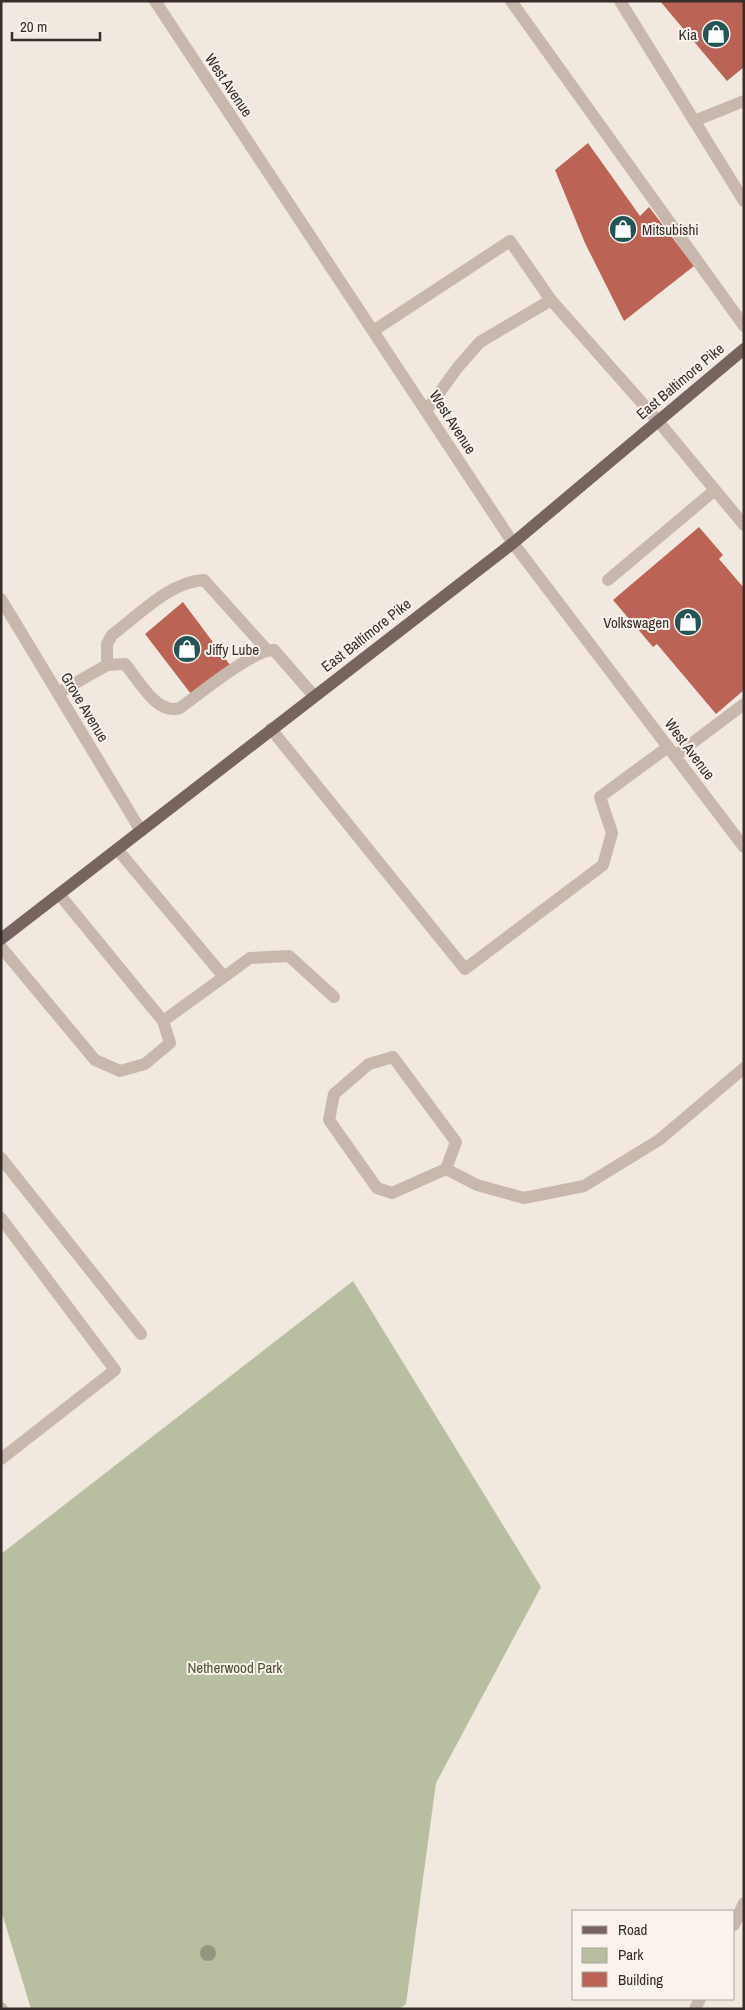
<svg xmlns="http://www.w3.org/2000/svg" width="745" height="2010" font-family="'Archivo Narrow',sans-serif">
<rect width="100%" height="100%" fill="#f1e8e0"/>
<path fill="#b8bfa1" d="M353,1281L541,1587L436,1783L406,2004L399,2009H31L1,1910V1554Z"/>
<path fill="#bb6455" d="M660,1H744V67L727,81Z
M588,143L640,216L649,207L694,266L624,321L585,243L555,170Z
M699,527L723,555L719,559L744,588V690L716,714L657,644L653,647L613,600Z
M183,602L230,665L191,694L145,634Z"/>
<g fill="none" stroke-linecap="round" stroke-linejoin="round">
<path stroke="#c8b7ad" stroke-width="12" d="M511,1L744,326
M620,1L744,201
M694,121L744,101
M373,331L510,241L551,300
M426,411L458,367L480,342L551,300L658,421L744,525
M608,580L715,490
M107,665V644L112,635C139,615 169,582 204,580L266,649
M58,693L107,665L125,664C138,679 157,716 180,708C198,695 254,649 274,650L314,696
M271,729L465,969L603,865L612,833L600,797L668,747
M675,756L744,704
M117,849L224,977
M59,894L163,1021
M1,947L95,1060L120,1071L145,1064L170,1043L163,1021L250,958L289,956L334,997
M393,1057L456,1142L446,1169L392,1193L377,1188L329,1120L334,1094L369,1064Z
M1,1158L141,1334
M446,1169L477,1185L524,1198L584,1186L659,1140L744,1068
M1,1218L115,1370L1,1459
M1,2008L2,2009"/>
<path stroke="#c8b7ad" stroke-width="12" d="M155,1L513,543L744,847
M1,599L141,831
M734,1925L744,1903
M695,2009L700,1999"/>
<path stroke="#78645e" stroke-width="12" d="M1,939L513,543L744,349"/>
</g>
<circle fill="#959680" cx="208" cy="1953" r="8"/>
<defs>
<symbol id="shop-disc" viewBox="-11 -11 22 22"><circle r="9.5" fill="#245554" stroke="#f9f2ed"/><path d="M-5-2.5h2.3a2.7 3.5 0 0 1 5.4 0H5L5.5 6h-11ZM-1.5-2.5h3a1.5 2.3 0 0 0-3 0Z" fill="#fff"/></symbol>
</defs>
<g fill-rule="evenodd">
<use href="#shop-disc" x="700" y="18" width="32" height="32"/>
<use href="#shop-disc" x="607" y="213" width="32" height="32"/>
<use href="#shop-disc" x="672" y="606" width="32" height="32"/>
<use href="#shop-disc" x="171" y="633" width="32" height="32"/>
</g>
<g text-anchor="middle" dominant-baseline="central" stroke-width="4" stroke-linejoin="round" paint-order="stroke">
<g font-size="15" fill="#372e2b" stroke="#f9f2ed" text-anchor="end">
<text x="697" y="34">Kia</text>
<text x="642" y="229" text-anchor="start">Mitsubishi</text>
<text x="669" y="622">Volkswagen</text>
<text x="206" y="649" text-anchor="start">Jiffy Lube</text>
</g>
<g font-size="15" fill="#372e2b" stroke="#f9f2ed">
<text transform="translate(229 85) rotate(56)">West Avenue</text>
<text transform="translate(680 381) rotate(-40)">East Baltimore Pike</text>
<text transform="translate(453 422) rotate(57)">West Avenue</text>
<text transform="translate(366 635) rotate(-38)">East Baltimore Pike</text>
<text transform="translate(85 707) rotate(59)">Grove Avenue</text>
<text transform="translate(690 749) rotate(53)">West Avenue</text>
</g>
<g font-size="15" fill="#4a5331" stroke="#f9f2ed">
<text x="235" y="1667">Netherwood Park</text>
</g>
</g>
<rect width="745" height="2010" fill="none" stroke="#372e2b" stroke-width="5"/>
<rect x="572" y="1910" width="162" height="90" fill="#f9f2ed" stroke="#aba49f"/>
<rect x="582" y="1926" width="25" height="8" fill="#78645e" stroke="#aba49f"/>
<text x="618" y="1935" font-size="15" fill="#372e2b">Road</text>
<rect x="582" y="1948" width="25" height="15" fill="#b8bfa1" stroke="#aba49f"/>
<text x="618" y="1960" font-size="15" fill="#372e2b">Park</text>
<rect x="582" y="1972" width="25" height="15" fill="#bb6455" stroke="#aba49f"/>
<text x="618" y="1985" font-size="15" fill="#372e2b">Building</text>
<path d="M12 32v8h88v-8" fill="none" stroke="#372e2b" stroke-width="2.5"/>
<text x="20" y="32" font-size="15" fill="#372e2b" stroke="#f9f2ed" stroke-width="4" paint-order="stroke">20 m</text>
</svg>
